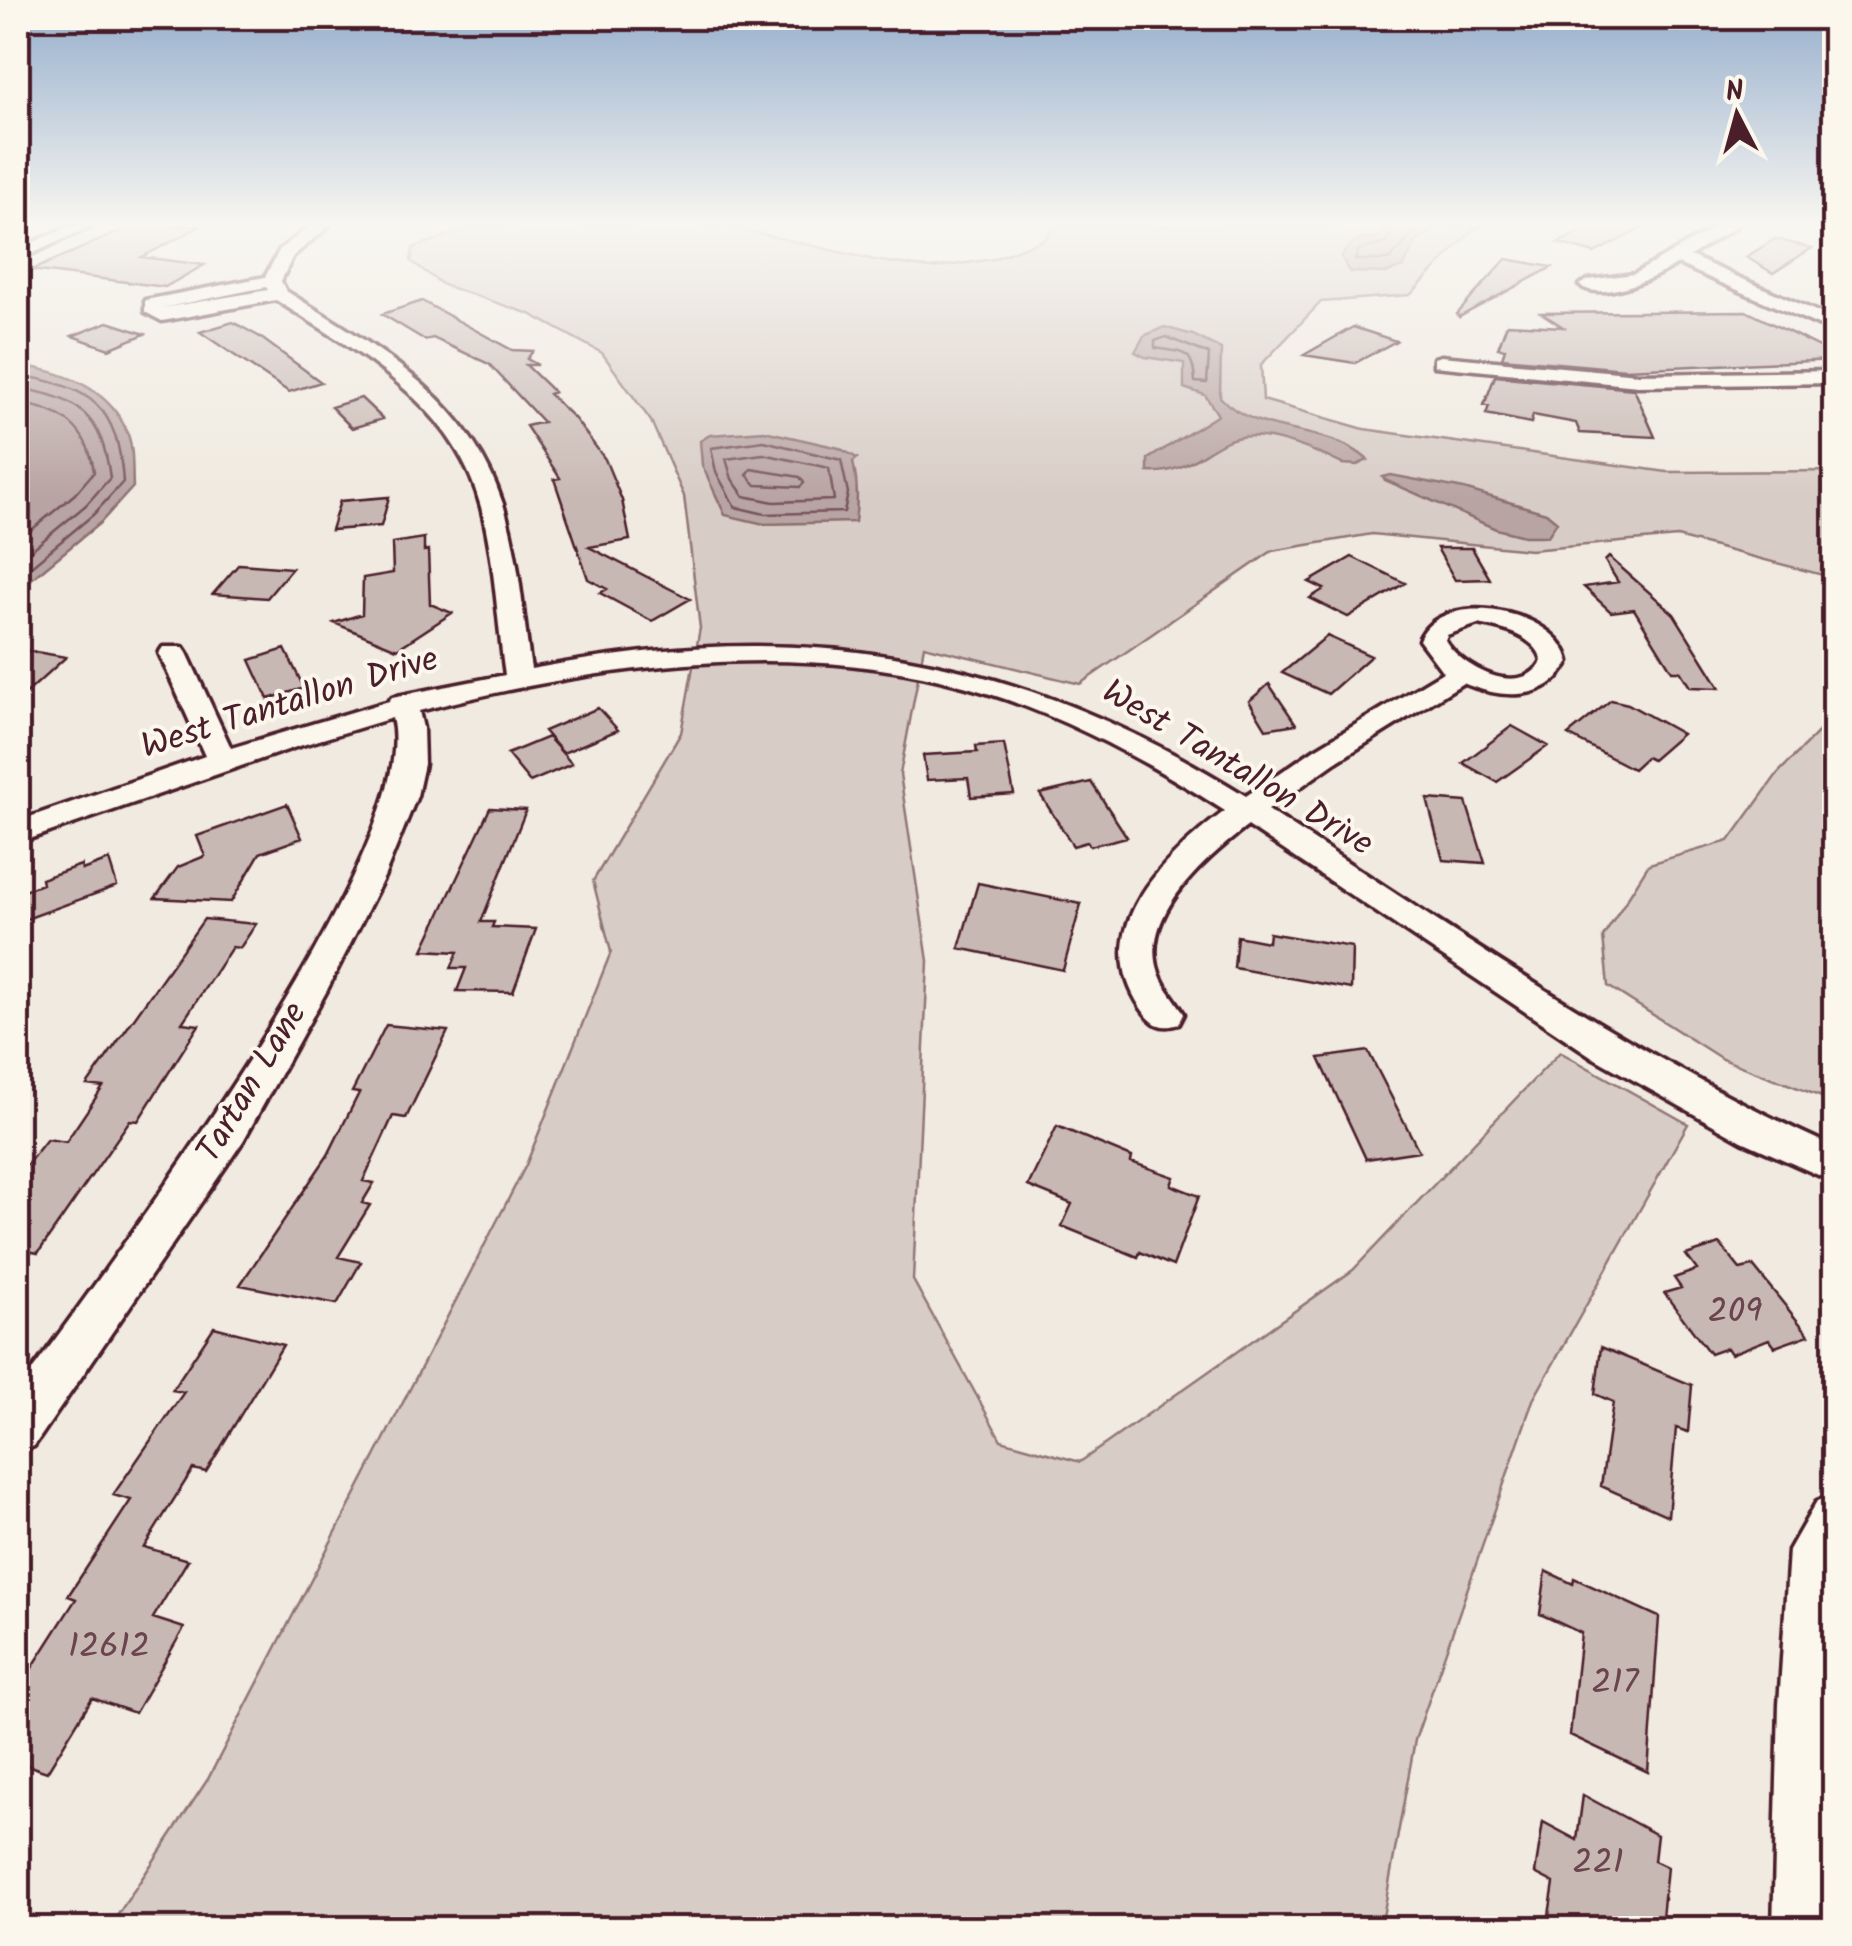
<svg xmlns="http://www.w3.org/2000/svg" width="1852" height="1946" font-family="Kalam,sans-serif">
<rect width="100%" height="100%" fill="#f0eae0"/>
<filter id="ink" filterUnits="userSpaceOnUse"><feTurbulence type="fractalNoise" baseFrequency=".01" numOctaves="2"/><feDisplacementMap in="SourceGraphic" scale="20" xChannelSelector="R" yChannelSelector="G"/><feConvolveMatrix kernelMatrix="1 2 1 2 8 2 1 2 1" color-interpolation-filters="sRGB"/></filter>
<g filter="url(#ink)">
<path fill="#d8ccc6" stroke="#917678" stroke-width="2.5" d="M473,226H728L874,260L931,268L993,259L1045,239L1055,226H1484L1474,229L1410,295L1321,302L1261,365L1263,400L1364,429L1667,472L1834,471V578L1677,537L1530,550L1372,534L1272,551L1080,684L924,646L900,774L928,961L913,1280L1001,1440L1080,1462L1353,1270L1560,1052L1688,1124L1533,1400L1415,1740L1381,1928H109L208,1779L526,1165L611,952L593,881L681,733L700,628L684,496L651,421L602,353L530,314L443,285L411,261L413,248Z
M1834,716V1088L1822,1097L1722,1059L1608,986L1603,937L1649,864L1729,841L1778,773Z"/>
<path fill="#b8a4a2" stroke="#8c6f72" stroke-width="2.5" d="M1381,226H1437L1417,241L1403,267L1386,273L1350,272L1341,257C1352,241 1357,238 1376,238L1384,231Z
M1164,327L1193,335L1221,349L1220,397C1258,439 1326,422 1368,460L1357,465L1342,464C1314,450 1257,426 1227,441C1198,455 1183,474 1148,472V459L1218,415L1205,395L1184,388V363L1145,357L1135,352L1144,336Z
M18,365C61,371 109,387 127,432C134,448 132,470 133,487L101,522L18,590Z
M764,431L839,448L857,458L853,462C858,483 858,501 855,522L764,524L725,515L702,465L700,441L710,435Z
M1391,475L1464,489L1546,513L1557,522L1548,536H1524L1496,529L1385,480L1383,477Z"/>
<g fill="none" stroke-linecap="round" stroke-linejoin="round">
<path stroke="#76545b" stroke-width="2.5" d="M1392,226L1387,243L1359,250L1355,260H1389L1421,226
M1166,337L1209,354L1207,383L1195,382C1193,349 1184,353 1155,348V341Z
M18,375C92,387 118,406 123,482L94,514L18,577
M18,388C79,398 102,415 110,478L86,505L18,561
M18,403C61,410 88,426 94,472L75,494L18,541
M764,441L841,460L848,493L844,512L765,514L735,507L716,472L711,448Z
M763,454L829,468L834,500L774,502L744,496L732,479L726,459Z
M751,469L800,477L804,483L800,487L756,485L747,475Z"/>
</g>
<path fill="#c8b8b3" stroke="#4a1f2b" stroke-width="2.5" d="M132,226H201L142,257L204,265L165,287L32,270Z
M1592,226H1647L1594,253L1558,243Z
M1775,239L1812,248L1773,273L1746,257Z
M1506,259L1552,267L1459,317L1457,314Z
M422,301L512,350L533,351L527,359L538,365H526L554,392L549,394L575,419L605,459L622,500L630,540L589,547L690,599L652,621L600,593L607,589L588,579L554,479L560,478L526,426L543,422L489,364L433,338L425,340L382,314Z
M1746,311L1834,354V360L1625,369L1502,358L1505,349L1498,348L1507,324L1563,327L1541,313Z
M108,322L145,334L109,349L72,336Z
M233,322L260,337L321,382L289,392L200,332Z
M1353,327L1396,341L1355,363L1304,355Z
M1495,376L1634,389L1655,437L1580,433L1576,423L1533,415L1531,423L1486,414L1489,406L1484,405Z
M361,398L383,419L352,428L331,407Z
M389,497L381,526L331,530L340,501Z
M424,538V551L428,550L430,604L452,613L397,649L334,623L362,614L363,578L393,573L392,543Z
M1437,548H1472L1490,579L1455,580Z
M1352,557L1405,583L1348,617L1310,598L1324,589L1309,582Z
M1609,557L1674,614L1720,688L1690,687L1680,671H1672L1634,609L1611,612L1584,587L1618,582L1605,561Z
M239,564L292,568L267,598L213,594Z
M1327,636L1371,656L1328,694L1282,673Z
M18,649L66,657L18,701Z
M285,649L304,688L268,699L250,660Z
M1269,684L1296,724L1266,729L1249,701Z
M1611,700L1628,704L1682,734L1652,760L1646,757L1633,769L1568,735Z
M598,708L618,730L563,753L544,731Z
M1512,726L1548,746L1497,782L1463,763Z
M548,737L572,764L530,782L507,754Z
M1004,744L1014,794L971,797L968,778L927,780L923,755L977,752L976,746Z
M1091,782L1127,837L1090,846L1087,842L1073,846L1040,794Z
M1427,799L1466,802L1485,863L1443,860Z
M287,804L302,838L260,853L231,902L155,898L178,867L205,856L197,836Z
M490,808L526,810L481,922H494L492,927L536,929L513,992L457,991L466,968H451L458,952L423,950Z
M109,860L117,886L18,922V893L42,884L41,879L81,865L82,870Z
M978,883L1081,904L1063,970L959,948Z
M204,919L256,924L240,948L232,947L182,1023L199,1025L138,1121L130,1120L38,1253L18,1249V1176L47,1139L66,1142L103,1087L87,1085Z
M1269,933L1352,947L1351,989L1234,968L1237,936L1268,942Z
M386,1025L448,1031L406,1118L393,1116L363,1181L374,1183L362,1203L370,1205L338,1257L361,1262L337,1304L240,1285L328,1155L359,1093L352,1092Z
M1368,1051L1419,1151L1366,1159L1319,1058Z
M1057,1126L1132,1157L1131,1162L1174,1177L1171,1185L1199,1196L1173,1266L1140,1252L1138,1257L1062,1226L1072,1204L1028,1186Z
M1720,1244L1740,1269L1753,1266L1809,1335L1775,1347L1769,1339L1731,1354L1727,1348L1710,1354L1664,1293L1681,1288L1674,1278L1697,1270L1686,1255Z
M214,1327L283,1345L206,1472L193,1469L144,1547L188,1560L153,1618L184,1628L135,1713L92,1698L47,1772L18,1762V1668L30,1671L76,1599L68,1596L131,1500L113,1495L184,1392L172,1390Z
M1601,1347L1692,1385L1688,1432L1676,1428L1668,1516L1601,1486L1613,1402L1595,1394Z
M1546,1571L1573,1584L1574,1578L1659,1617L1648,1772L1570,1735L1581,1633L1540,1614Z
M1583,1795L1657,1835L1654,1861L1667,1867L1661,1928H1547L1554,1883L1535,1873L1543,1822L1577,1840Z"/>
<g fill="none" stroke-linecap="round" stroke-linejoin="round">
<defs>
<path id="minor" d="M71,226H92L18,260V249Z
M311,226H329L293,256L281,281L286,291C376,347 469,397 503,504C519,553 523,617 531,669C801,617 1012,650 1246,796L1315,749L1443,672L1419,640C1441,586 1558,610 1569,661C1548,703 1501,699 1463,683L1336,762L1268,810C1453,930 1633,1057 1834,1147V1182L1742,1141L1594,1058L1248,826C1209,856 1144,910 1157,966C1161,985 1175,997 1184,1014L1179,1024C1160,1030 1152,1024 1141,1008C1088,929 1164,857 1225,811C1139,756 1045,705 944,681C774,640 586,668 419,711L423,728L424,764L417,796L384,877L326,992L243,1141L34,1446L18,1453C18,1435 13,1409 18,1392C21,1382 33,1370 39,1361C62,1330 84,1300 106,1269C176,1171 422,831 392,718L296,747L18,843V821L205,756L159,653L163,647H183L187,653L231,748L389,701L392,697L505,675C497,620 495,561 481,507C454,403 359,353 276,300L162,321L145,312V300L265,277L280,249ZM266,287L268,290L162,308ZM1478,624C1500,628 1537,636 1542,661C1521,699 1461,668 1445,640L1447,635Z
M1718,226H1737L1690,256L1834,319V332L1678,264C1656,277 1602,303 1579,285L1588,280L1634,274Z
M1441,356L1638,374L1834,371V383L1638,386L1434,366V358Z
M1834,1494L1831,1928H1773L1779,1705L1789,1550L1817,1501Z"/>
</defs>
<use href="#minor" stroke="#4a1f2b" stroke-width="7"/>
<use href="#minor" fill="#fbf7ec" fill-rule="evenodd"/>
</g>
</g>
<linearGradient id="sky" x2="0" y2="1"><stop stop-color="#95aecc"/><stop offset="0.45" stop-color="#f8f6f1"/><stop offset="1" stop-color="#f8f6f1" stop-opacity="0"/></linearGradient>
<rect width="1852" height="498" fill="url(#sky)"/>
<g text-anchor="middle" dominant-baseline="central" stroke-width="8" stroke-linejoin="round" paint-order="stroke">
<g font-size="35" fill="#4a1f2b" stroke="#fbf7ec">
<text transform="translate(290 704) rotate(-17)">West Tantallon Drive</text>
<text transform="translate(1237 769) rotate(31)">West Tantallon Drive</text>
<text transform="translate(253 1083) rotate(-59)">Tartan Lane</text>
</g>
<g font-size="35" fill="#6a454d">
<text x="1735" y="1313">209</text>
<text x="109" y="1648">12612</text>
<text x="1615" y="1684">217</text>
<text x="1598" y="1864">221</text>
</g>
</g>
<rect width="1852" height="1946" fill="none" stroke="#fbf7ec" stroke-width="60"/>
<rect x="30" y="30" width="1792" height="1886" fill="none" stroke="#4a1f2b" stroke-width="4" filter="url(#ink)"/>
<g transform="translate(1737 115) rotate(354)" stroke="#fbf7ec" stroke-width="8" paint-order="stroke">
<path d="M0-8L18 38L0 25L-18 38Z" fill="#4a1f2b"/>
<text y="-15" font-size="28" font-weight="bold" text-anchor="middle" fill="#4a1f2b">N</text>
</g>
</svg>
